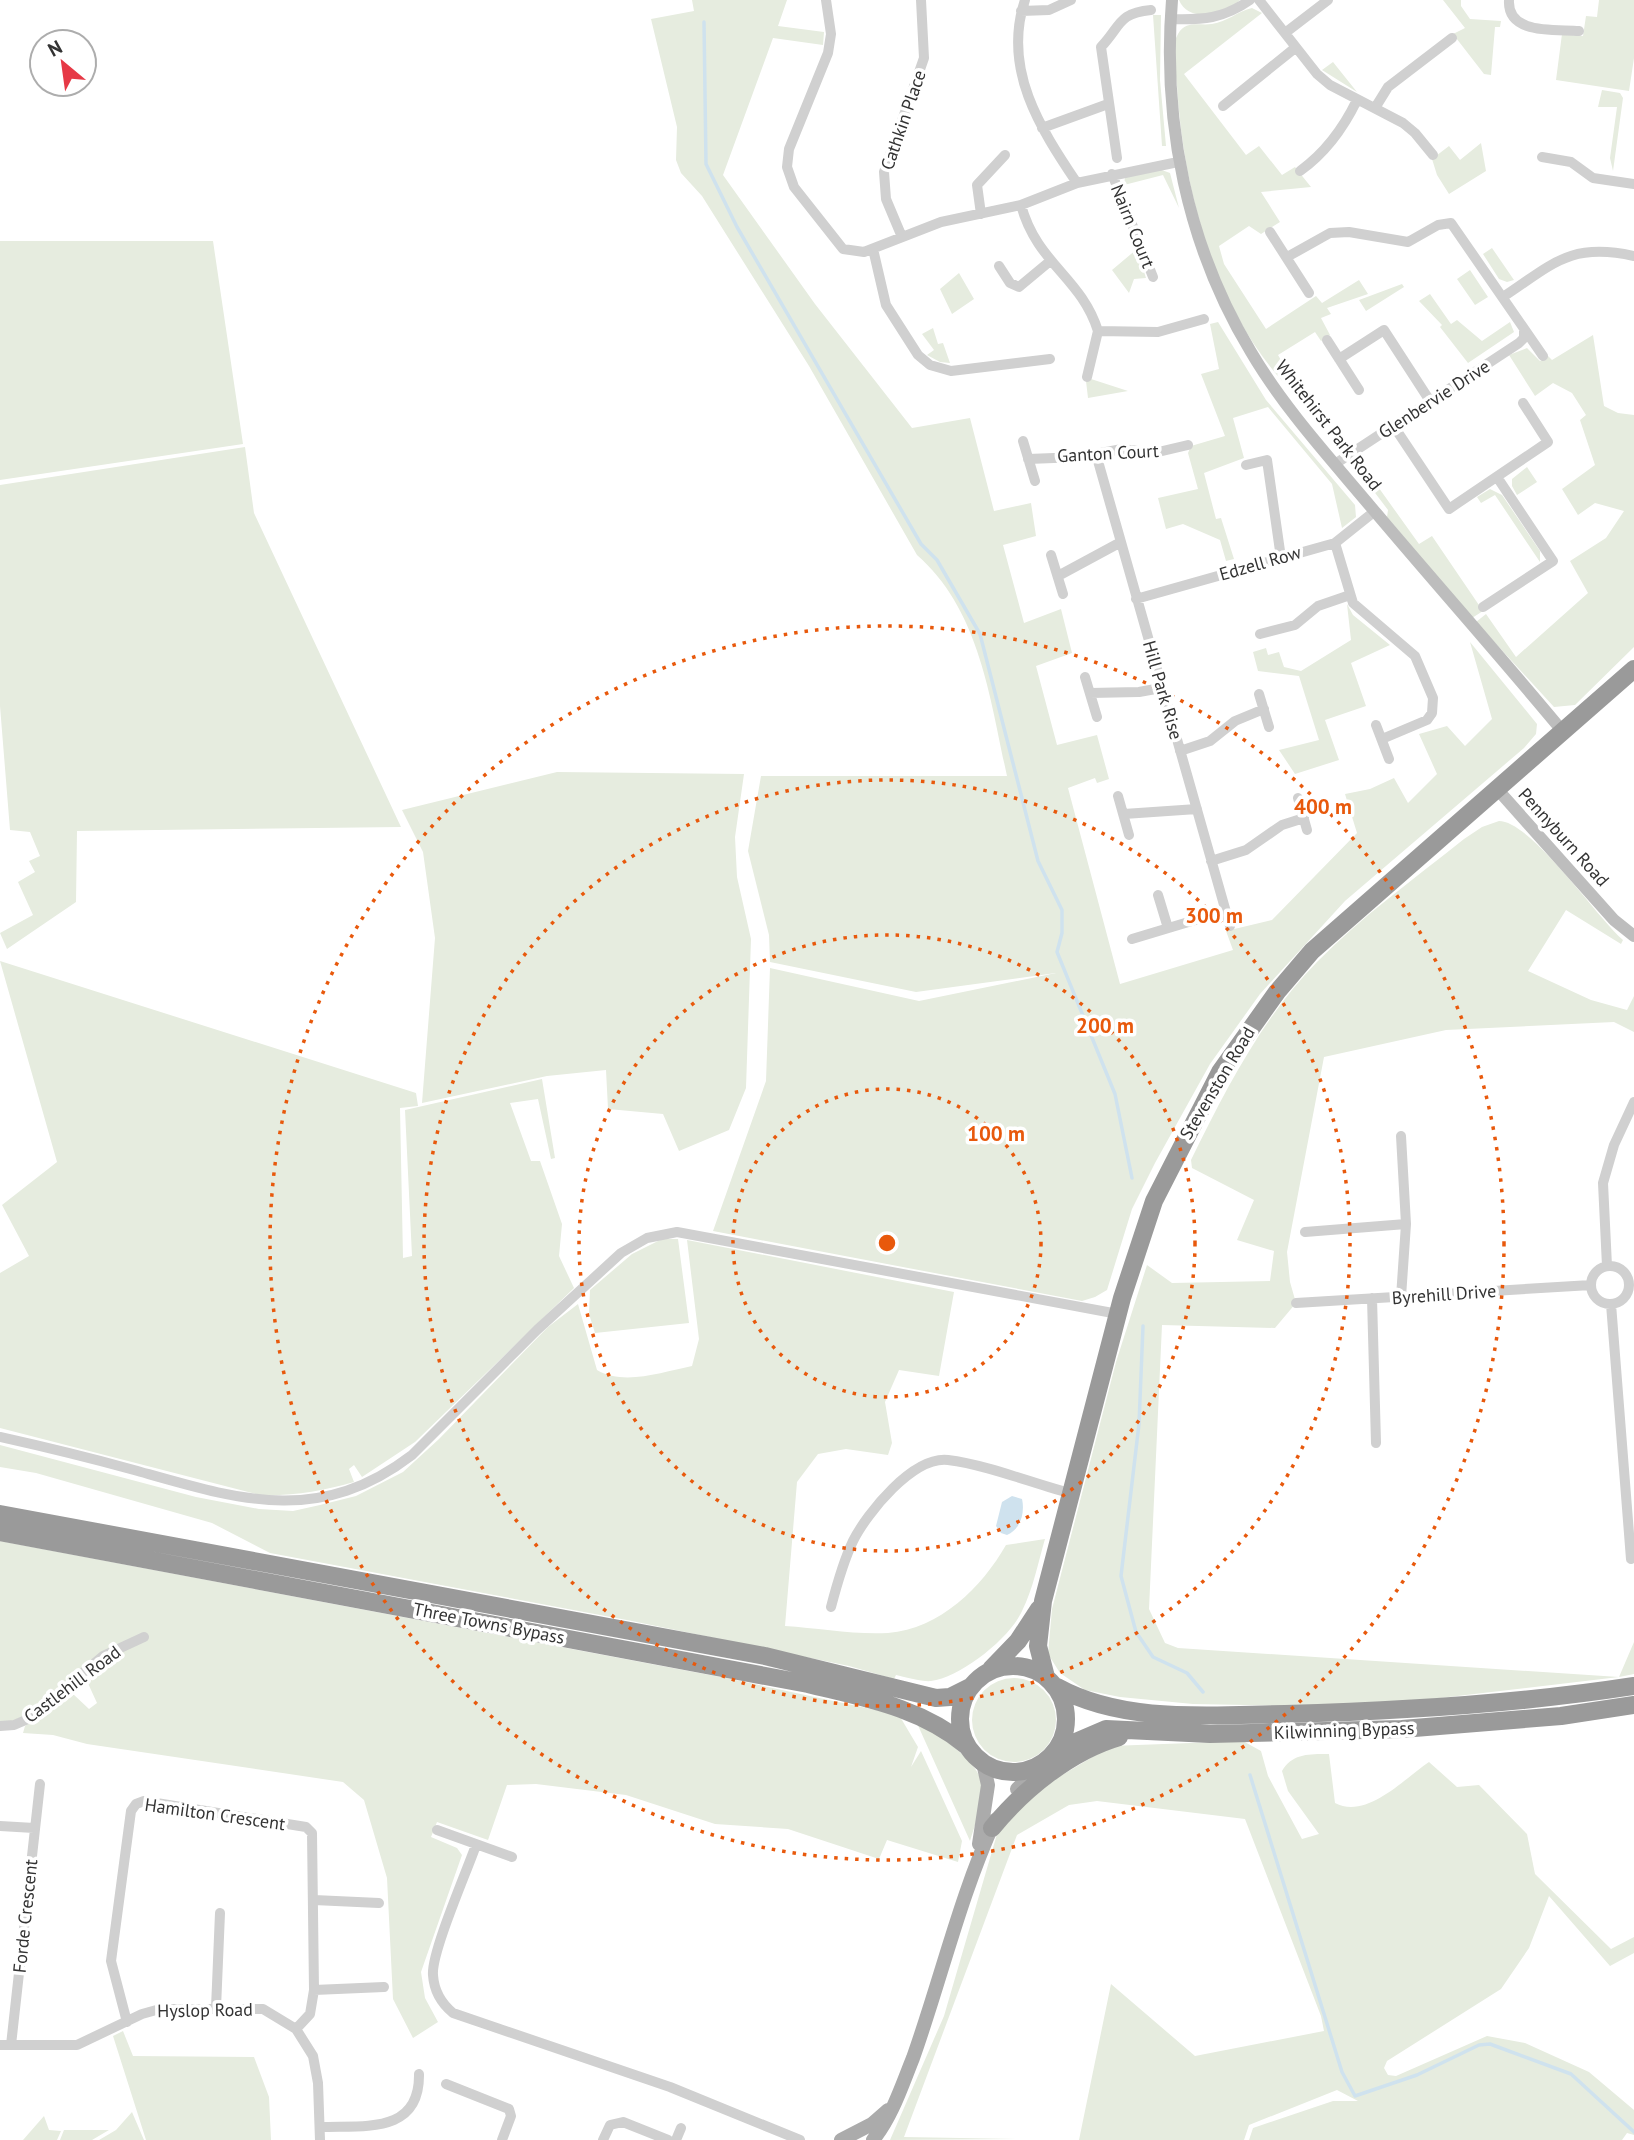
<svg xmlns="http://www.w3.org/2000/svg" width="1634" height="2140" font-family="'PT Sans',sans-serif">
<rect width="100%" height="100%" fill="#fff"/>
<path fill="#e6ecdf" d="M692,0H787L778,26L824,32L823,45L773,38L723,175L815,304L912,428L970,418L994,511L1031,503L1036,536L1003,545L1024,623L1061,609L1072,653L1036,666L1057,745L1097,735L1109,779L1097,783L1095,778L1068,788L1120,984L1233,950L1226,931L1272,920L1357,833L1345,794L1370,789L1394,778L1408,803L1437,774L1419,734L1447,726L1465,746L1492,719L1470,642L1537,724L1536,734L1524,748L1345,901L1260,994L1210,1064L1155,1163L1132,1209L1107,1290L1095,1297L1082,1301L713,1231L766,1081L770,968L919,1001L1056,973L916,992L770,962L769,935L748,851L761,776H1007C990,699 980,610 917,555L809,366L702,196L681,173L676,160L677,127L651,19L694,11Z
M1179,0H1240C1225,14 1189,24 1179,0Z
M1443,0H1461V6L1470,19L1501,21L1500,27H1495L1491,75L1484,74L1453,34L1465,28Z
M1599,0H1634V58L1629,91L1556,80L1562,34L1583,36L1586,16L1597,17Z
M1252,8L1262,13L1184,74L1246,155L1259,146L1282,175L1295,167L1311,187L1261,192L1280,222L1261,234L1249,226L1219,246L1224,264L1266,329L1316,296L1322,303L1359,280L1368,294L1327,308L1331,314L1321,318L1330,335L1321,341L1315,332L1278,355L1292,379L1285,384C1214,307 1183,188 1177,86C1176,72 1170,47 1178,34C1186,20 1200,26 1212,24C1227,22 1238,11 1252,8Z
M1153,15H1161L1160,80L1166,146H1162Z
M1333,62L1357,92L1322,70Z
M1602,90L1620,93L1623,98L1613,171L1610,158L1617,107H1598Z
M1481,143L1486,171L1449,194L1437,175L1432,159L1449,146L1460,160Z
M1159,169L1170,173L1179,208L1163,175L1124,185L1125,177Z
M0,241H213L243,444L0,480Z
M1492,248L1514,280L1507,282L1499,279L1483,254Z
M1137,249L1146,278L1134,279L1129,293L1112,270Z
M1470,270L1488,297L1475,305L1457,279Z
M959,273L974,299L952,314L940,289Z
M1402,284L1404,287L1366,311L1359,300Z
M1430,294L1451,324L1457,320L1482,341L1510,322L1514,332L1468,363L1440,327L1442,325L1419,301Z
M1218,322L1266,400L1355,505L1356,517L1342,528L1332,484L1268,407L1233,418L1244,458L1204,473L1216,519L1221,518L1234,559L1226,561L1220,540L1183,524L1166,529L1158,498L1198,489L1188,453L1191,446L1225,436L1201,374L1219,369L1210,324Z
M933,328L938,344L943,343L950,363L940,362L927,355L934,350L922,334Z
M1593,335L1604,406L1618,413L1634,415V647L1575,705L1554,707L1476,622L1486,614L1516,657L1588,593L1570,561L1606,538L1624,511L1595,503L1578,515L1562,489L1595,465L1580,420L1586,415L1572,393L1553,383L1535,396L1509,355L1527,348L1540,361L1548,356L1552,360Z
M1091,379L1128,391L1088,398L1086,381Z
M245,447L254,513L401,827L77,831L76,902L7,949L0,933L33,915L18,882L35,872L29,861L40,856L30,832L10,830L0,706V485Z
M1361,463L1419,544L1432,536L1483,611L1472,618L1387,517L1388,510L1360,473Z
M1527,467L1537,482L1517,495L1512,486V479Z
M1490,489L1502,495L1540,551V562L1495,495L1481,503L1477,497Z
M1347,604L1353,615L1390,645L1351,663L1366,706L1325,720L1339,760L1295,774L1279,750L1319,740L1299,676L1258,671L1253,652L1266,648L1268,655L1279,652L1284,667L1301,671L1351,640Z
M557,772L744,774L735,837L737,877L751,939L746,1088L729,1130L679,1151L663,1114L608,1109L606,1070L547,1076L422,1103L435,938L423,852L402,810Z
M1499,821C1531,821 1595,915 1623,940L1621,944L1566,910L1528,971L1591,1000L1627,1010L1634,996V1032L1614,1022L1446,1030L1324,1057L1287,1252L1290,1282L1296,1303L1275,1328L1162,1325L1149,1609L1165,1643L1178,1648L1619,1677L1634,1642V1674L1619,1677L1397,1703L1297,1706L1193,1704L1120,1697L1085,1690L1060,1673L1048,1654L1052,1609L1116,1362L1147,1265L1172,1283L1270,1281L1274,1251L1237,1240L1254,1200L1192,1168L1191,1160C1225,1091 1262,1018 1317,962C1361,917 1414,879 1464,839L1482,827Z
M0,961L416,1093L418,1106L400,1108L403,1258L412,1256L405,1110L542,1079L555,1158L551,1159L538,1099L510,1103L531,1161H540L562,1224L559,1256L574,1288L415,1442L362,1477L354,1465L349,1469L354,1482C322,1491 294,1496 260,1495L0,1428V1273L29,1256L2,1205L57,1162Z
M662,1239H678L689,1323L595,1333L589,1314L590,1290L632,1254Z
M687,1240L954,1292L939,1376L899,1370L885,1402L892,1443L888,1455L846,1449L818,1454L797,1482L785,1626C818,1628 855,1635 888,1633C940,1629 982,1587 1006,1545L1045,1539C1038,1563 1033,1589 1022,1611C1010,1638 961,1677 931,1681C924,1682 904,1677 896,1675L894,1679L849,1666L632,1621L270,1553L212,1523L36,1473L0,1467V1445L196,1497L259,1509L293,1511L320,1505L356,1496L403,1472L439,1439L548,1327L578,1304L597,1370C624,1386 662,1372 692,1366L699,1339Z
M0,1541L731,1679L899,1715L918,1747L911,1767L921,1751L962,1841L958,1862L887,1840L879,1859L788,1829L715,1824L626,1795L536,1784L507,1785L488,1840L437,1822L431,1837L457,1848L462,1855L421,1972L425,1998L438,2022L413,2038L393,1999L387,1878L364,1800L343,1782L87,1744L53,1735L23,1733L25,1726L66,1695L72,1693L89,1709L97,1703L86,1679L123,1642L29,1714L12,1721H0Z
M972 1720a42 42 0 1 1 84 0a42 42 0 1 1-84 0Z
M916,1721C935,1733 976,1758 981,1781C985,1799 975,1824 970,1841Z
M1243,1741L1261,1751L1268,1776L1302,1839L1319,1834L1288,1791L1282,1771C1292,1753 1311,1754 1329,1754L1335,1803C1366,1820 1404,1779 1429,1762L1457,1787L1479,1785L1527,1834L1535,1874L1611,1949L1634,1937V1953L1610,1966L1549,1896L1529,1948L1501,1989L1387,2061L1384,2068L1388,2075L1396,2076L1487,2036L1525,2043L1589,2072L1634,2110V2135L1627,2133L1622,2140H1249L1253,2128L1333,2101H1358L1337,2090L1249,2125L1244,2140H1079L1111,1984L1195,2056L1324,2031L1321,2016L1245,1819L1097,1801L1069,1805L1017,1835L904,2137L1017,2139L890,2140L944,2016L997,1834L1032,1793L1111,1746Z
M123,2031L133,2056L254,2057L269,2097L271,2140H146L113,2036Z
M132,2112L144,2140H99L116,2130Z
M44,2116L49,2130L61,2131L57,2140H23Z
M64,2130H109L92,2140H60Z"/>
<path fill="#cfe2ee" d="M1012,1496L1022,1499C1025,1512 1021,1529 1007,1535L1001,1533L996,1526L1002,1502Z"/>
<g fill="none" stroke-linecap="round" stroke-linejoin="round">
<path stroke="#cfe2ee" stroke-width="3.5" d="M704,22L706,164L737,227L921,544L937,560L980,634L1038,861L1062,910V933L1057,952L1115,1094L1132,1178
M1143,1326L1139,1424L1121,1576L1136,1632L1153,1657L1187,1673L1203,1692
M1250,1775L1342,2072L1355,2096L1417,2075L1479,2045L1490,2044L1571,2074L1634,2132"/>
<path stroke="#d0d0d0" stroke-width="10" d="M826,0L831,34L828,53L789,149L787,167L794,187L843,249L864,252L941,222L1021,205L1077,183L1178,162
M1025,0C1002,69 1040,128 1077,183
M1259,0L1317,74L1330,85L1403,123L1415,133L1433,155
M1509,0C1507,35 1555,29 1579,31
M1021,11L1049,10L1071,0
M1170,19C1203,20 1223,19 1250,0
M1285,33L1328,0
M1223,106L1295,48
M1375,108L1388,87L1452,38
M1042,128L1108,104
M1542,157L1571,162L1593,178L1634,184
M1117,158L1101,47C1121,26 1118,13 1151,10
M1300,171C1325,153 1344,127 1357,100
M1112,174L1153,277
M1021,205C1037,264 1081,277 1098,331L1158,332L1204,319
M981,214L977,185L1005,155
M1270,232L1309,293
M902,237L886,199L884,172L924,58L921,0
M873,249L886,305L918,355L930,365L951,371L1050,359
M1287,257L1330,233L1349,232L1408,242L1438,225L1451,223L1543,356
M999,266L1010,283L1019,287L1049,262
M1503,297C1553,264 1570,242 1634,256
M1327,340L1359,390
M1339,359L1384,330L1430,401
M1087,377L1098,331
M1393,425L1449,509L1548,442L1523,403
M1023,441L1035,481
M1096,454L1230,926
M1028,459L1080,457L1122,449L1154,453L1188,445
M1335,464L1519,343L1524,338V329
M1246,465L1267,460L1281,558
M1335,543L1353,603L1415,656L1433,698L1432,713L1427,720L1382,739
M1051,555L1063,594
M1058,576L1121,542
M1136,599L1335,543L1375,511
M1483,607L1553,561L1497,477
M1260,634L1295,625L1318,606L1350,595
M1085,677L1097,717
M1090,693L1139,692L1161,688
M1259,694L1269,727
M1376,725L1389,759
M1180,751L1210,741L1235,721L1264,709
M1118,796L1129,835
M1298,798L1307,830
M1124,814L1197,809
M1211,861L1246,850L1282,825L1304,818
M1158,895L1168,928
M1132,939L1225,911
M1305,1232L1406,1224
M1607,1266L1603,1183L1614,1145L1634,1102
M1591 1285a19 19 0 1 1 38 0a19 19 0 1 1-38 0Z
M1401,1297L1406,1224L1401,1136
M1372,1298L1376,1443
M1296,1303L1591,1285
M1611,1304L1631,1559
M0,1437C45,1447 90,1458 134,1470C237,1499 318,1527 412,1455L537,1330L621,1253L647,1238L677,1232L1118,1314
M831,1607C837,1584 843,1562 853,1541C867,1513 913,1456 948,1460C988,1465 1034,1484 1073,1494
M0,1726L14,1725L28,1719L103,1656L144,1637
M0,1826L34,1828
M437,1830L512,1857
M476,1845C467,1871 431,1953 433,1975C434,1991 441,2003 453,2013L670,2087L800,2140
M314,1900L379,1903
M314,1990L384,1987
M216,2008L220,1913
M127,2022L111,1961L131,1811L136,1804L144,1801L306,1827L312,1833L314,1990L310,2014L296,2029
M0,2045H77L142,2014L160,2009H263L296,2029L313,2056L318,2083L320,2140
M11,2045L40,1784
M446,2084L509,2109L511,2116L502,2140
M320,2127C363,2125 420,2135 419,2074
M603,2140L610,2125L623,2122L668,2140
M676,2140L681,2128"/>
<path stroke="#bdbdbd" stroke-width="12" d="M1172,0C1162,122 1187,246 1251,352C1284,408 1329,457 1371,507C1435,583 1501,657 1564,733
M1498,790L1614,920L1634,936"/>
<path stroke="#ababab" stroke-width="14" d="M1017,1789L1044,1763
M979,1844L988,1785L983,1763
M841,2140L872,2124L888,2110
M873,2140C892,2117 902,2085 913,2058C941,1979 960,1896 995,1820"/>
<path stroke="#9a9a9a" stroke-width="18" d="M0,1514L765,1656L936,1698L950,1697L970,1687
M0,1532L808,1684C865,1698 920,1707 967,1746
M960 1719a53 53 0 1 1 106 0a53 53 0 1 1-106 0Z
M991,1669L1018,1641L1039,1609
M1046,1677L1038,1646L1043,1601L1122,1298L1154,1201L1220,1072L1277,992L1312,951L1634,669
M1057,1687C1124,1724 1211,1715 1285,1714C1403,1711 1518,1704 1634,1686
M1057,1750L1106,1729L1210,1734L1402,1729L1561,1716L1634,1705
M992,1828C1024,1789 1071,1751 1119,1737"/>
</g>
<g fill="none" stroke="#e8590c" stroke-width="3.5" stroke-dasharray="3.5 7">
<circle cx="887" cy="1243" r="154"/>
<circle cx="887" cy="1243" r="308"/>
<circle cx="887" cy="1243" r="463"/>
<circle cx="887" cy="1243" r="617"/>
</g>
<g text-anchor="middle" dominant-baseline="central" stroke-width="7" stroke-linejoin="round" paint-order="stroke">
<g font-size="18" fill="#333" stroke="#fff">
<text transform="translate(903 120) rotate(-71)">Cathkin Place</text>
<text transform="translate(1133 226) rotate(68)">Nairn Court</text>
<text transform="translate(1434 399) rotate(-33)">Glenbervie Drive</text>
<text transform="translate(1329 425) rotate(52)">Whitehirst Park Road</text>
<text transform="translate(1108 453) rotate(-3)">Ganton Court</text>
<text transform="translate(1260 563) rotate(-16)">Edzell Row</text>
<text transform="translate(1163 690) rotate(74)">Hill Park Rise</text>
<text transform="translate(1564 837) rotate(48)">Pennyburn Road</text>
<text transform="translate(1217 1083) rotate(-59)">Stevenston Road</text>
<text transform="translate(1444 1294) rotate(-4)">Byrehill Drive</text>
<text transform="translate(489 1623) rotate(11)">Three Towns Bypass</text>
<text transform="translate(72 1684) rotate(-37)">Castlehill Road</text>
<text transform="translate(1344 1730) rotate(-2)">Kilwinning Bypass</text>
<text transform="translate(215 1814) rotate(8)">Hamilton Crescent</text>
<text transform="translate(25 1916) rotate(-84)">Forde Crescent</text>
<text transform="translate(205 2010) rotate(-1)">Hyslop Road</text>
</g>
</g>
<circle cx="887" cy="1243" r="10" fill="#e8590c" stroke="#fff" stroke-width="3.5"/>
<g font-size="21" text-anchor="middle" font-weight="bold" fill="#e8590c" stroke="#fff" stroke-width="7" stroke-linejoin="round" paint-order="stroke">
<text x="1323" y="814">400 m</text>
<text x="1214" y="923">300 m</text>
<text x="1105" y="1033">200 m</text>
<text x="996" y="1141">100 m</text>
</g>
<g transform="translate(63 63) rotate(331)"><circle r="33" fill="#ffffff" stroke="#adadad" stroke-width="2"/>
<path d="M0-5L12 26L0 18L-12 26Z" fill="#e63946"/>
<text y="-10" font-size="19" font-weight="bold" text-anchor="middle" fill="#333333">N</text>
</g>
</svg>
